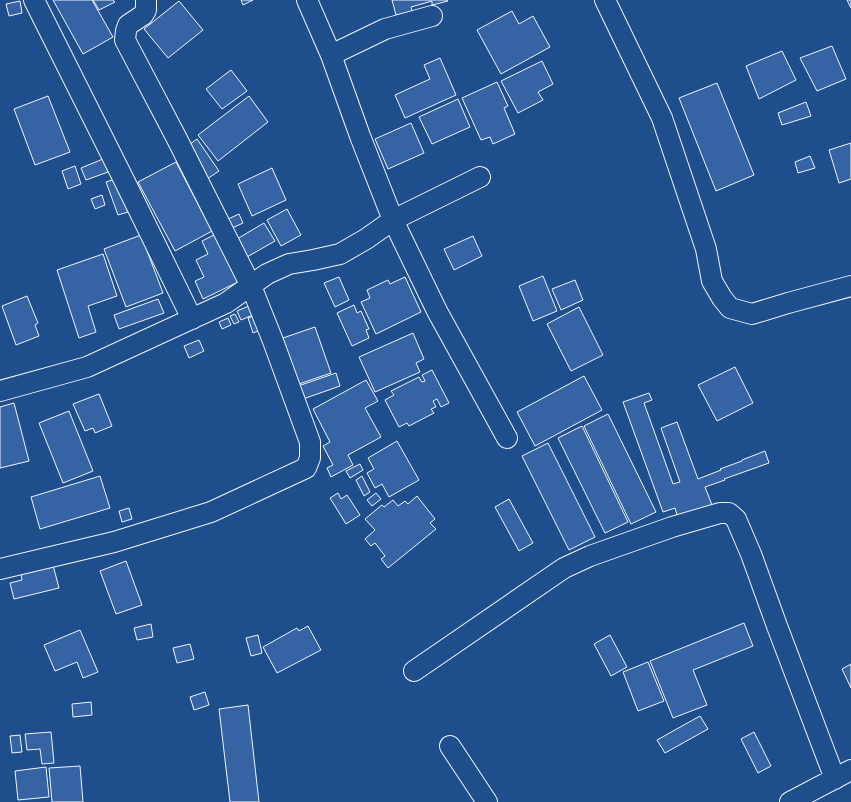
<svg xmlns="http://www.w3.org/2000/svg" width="851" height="802" font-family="'Fira Sans Condensed',sans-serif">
<rect width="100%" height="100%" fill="#1f4e8c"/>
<path fill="#3563a3" stroke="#f2f6ff" d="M53,0H92L113,37L83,54Z
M93,0H113L115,2L99,10Z
M241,0H253L243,5Z
M392,0H447L448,1L432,5V1L411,7L412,11L396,15Z
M847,0H851V8Z
M20,1L22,13L9,16L6,4Z
M179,1L203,30L168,58L144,29Z
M512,11L519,24L533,16L550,47L501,74L477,30Z
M832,46L846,79L817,91L800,58Z
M782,51L796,80L759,99L746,66Z
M440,58L456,95L405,118L395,95L430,79L424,65Z
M542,61L553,84L538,92L543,100L518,113L501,81Z
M231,70L247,91L222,109L206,89Z
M497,82L508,106L504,108L515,134L493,144L490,137L481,140L462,98Z
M717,83L754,175L716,191L679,98Z
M48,96L70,152L35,165L14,109Z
M249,96L268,122L218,161L198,135Z
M458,99L470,127L432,144L419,117Z
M806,102L811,116L782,125L778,113Z
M411,123L424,153L388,169L375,139Z
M197,139L219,171L207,179L186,147Z
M851,143V179L839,183L829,150Z
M810,156L815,168L798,173L795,162Z
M103,159L108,172L86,180L81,168Z
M176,162L212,231L175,251L138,182Z
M75,166L81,184L68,189L62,171Z
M272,168L286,200L252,216L238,184Z
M115,179L128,212L118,215L106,182Z
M102,195L105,205L95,209L91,199Z
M287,209L301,235L281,246L267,220Z
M239,214L243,223L230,229L226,220Z
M264,223L275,241L247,257L237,239Z
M216,234L238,282L203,299L195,281L204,277L196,260L208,254L202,241Z
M141,235L163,293L126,307L104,249Z
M473,236L482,256L454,270L444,249Z
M103,254L117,296L88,306L96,332L79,338L57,270Z
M543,276L557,311L533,321L519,286Z
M339,277L349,300L335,307L324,283Z
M405,277L421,312L376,334L361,302L370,298L367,290L388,280L390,284Z
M575,280L583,300L561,310L552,289Z
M27,296L38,323L35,325L39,336L16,345L2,306Z
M158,299L164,313L119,329L114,315Z
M354,305L357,313L361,311L369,329L366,330L369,338L352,346L337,313Z
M249,306L253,315L241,320L237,311Z
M579,307L603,355L571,371L547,324Z
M235,314L239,322L234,324L230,316Z
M258,314L263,329L253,333L248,318Z
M228,318L231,325L222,329L219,322Z
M315,327L331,373L296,385L280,339Z
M413,333L424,359L416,363L420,372L375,392L359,357Z
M199,340L204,351L189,358L184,346Z
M735,367L753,403L717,421L698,385Z
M432,370L449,403L441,407L437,399L433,401L436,407L431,409L434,413L409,426L407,423L399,427L385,400L394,395L391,391L419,377L422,382L425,381L422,375Z
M336,373L340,386L303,399L298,386Z
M584,376L602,410L535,446L517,412Z
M366,380L378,401L365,408L381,437L348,455L353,465L331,477L327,468L333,465L323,446L330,442L313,409Z
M649,393L652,400L644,403L673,484L680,482L661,428L677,422L698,479L721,470L720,469L742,461V460L765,451L769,463L724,479L725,480L705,487L712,505L678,518L675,508L663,512L623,402Z
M99,394L112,426L95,433L93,428L85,431L73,404Z
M14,403L29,461L0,468V407Z
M69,411L93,471L63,483L39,423Z
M608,414L656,512L631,524L584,426Z
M582,426L628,522L605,533L558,438Z
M397,441L419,480L389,497L382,484L375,488L367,473L374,469L368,458Z
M548,443L595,537L569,550L522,456Z
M360,464L363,470L350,478L346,471Z
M100,476L110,508L40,529L31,497Z
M362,476L370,492L364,496L356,480Z
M338,493L341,499L347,495L360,515L346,524L330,498Z
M376,493L381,499L372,506L367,500Z
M417,496L435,519L430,523L436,529L388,568L381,559L385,556L375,543L371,546L365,539L375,530L365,519L382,505L384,507L393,500L398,506L405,501L408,504Z
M509,499L533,543L519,551L495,507Z
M129,508L132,519L122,522L119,511Z
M126,561L142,605L116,614L100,571Z
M53,565L59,588L14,599L10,583L22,580L21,574Z
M744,623L753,646L693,670L707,705L673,718L650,661Z
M151,624L153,637L137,640L134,628Z
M308,626L321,650L277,673L263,647L297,628L299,631Z
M80,630L98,672L83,678L77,662L55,671L44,645Z
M258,635L262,653L251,656L246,638Z
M610,635L627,667L611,676L594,644Z
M190,644L194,659L177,663L173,648Z
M648,662L664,701L638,711L623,672Z
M851,664V688L842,669Z
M205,692L209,705L194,710L190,697Z
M91,702L92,715L73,717L72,704Z
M248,705L259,802H230L219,709Z
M700,716L708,729L665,753L657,740Z
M51,732L54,763L42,764L40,749L27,750L25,734Z
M754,732L771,766L758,773L741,739Z
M20,735L22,752L12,753L10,736Z
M80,766L83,802H52L49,768Z
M46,767L49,797L18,800L15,771Z"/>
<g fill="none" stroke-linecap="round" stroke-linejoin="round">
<defs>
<path id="minor" d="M34,0L125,182L192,319
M307,0L331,55L360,136L393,220L437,311L507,438
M605,0L662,118L706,249L712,281L722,298L730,308L752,314L788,303L851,286
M331,55L385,29L432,16
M0,391L87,367L226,303L267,274L289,264L313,260L340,254L366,239L393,220L480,177
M0,569L114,542L211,512L306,468L310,458V442L273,341L251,286L176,137L125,40L126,31L128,25L143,15L146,10V0
M414,671L564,568L590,556L672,527L720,513H729L736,519L751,554L777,626L835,779
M450,746L487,802
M790,802L851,770"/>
</defs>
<use href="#minor" stroke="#f2f6ff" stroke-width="22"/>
<use href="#minor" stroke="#1f4e8c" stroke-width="20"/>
</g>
</svg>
